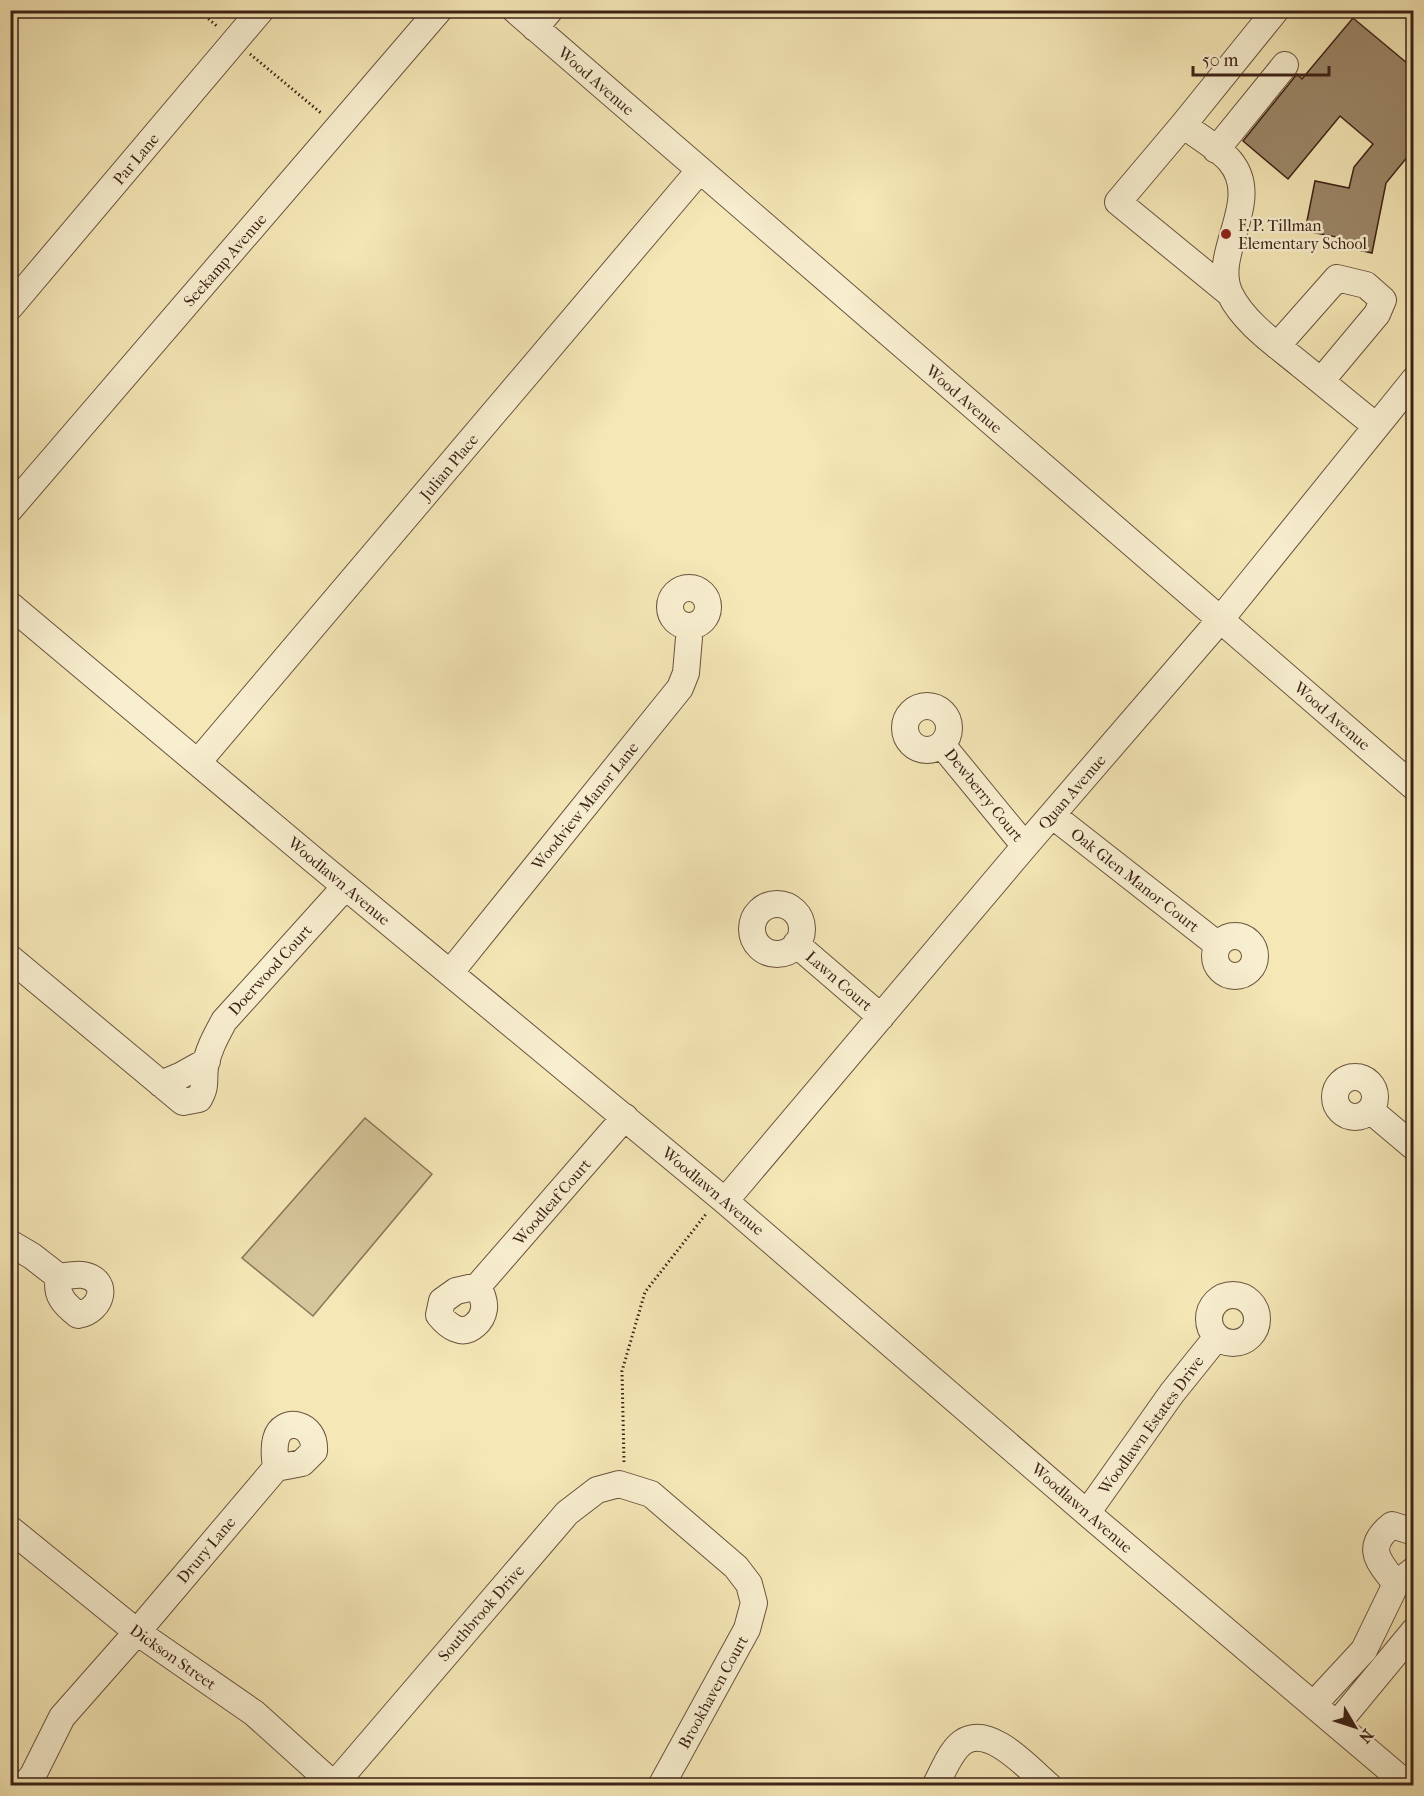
<svg xmlns="http://www.w3.org/2000/svg" width="1424" height="1796" font-family="'IM FELL French Canon',serif">
<rect width="100%" height="100%" fill="#f5e7b6"/>
<filter id="stains"><feTurbulence type="fractalNoise" baseFrequency=".00333" numOctaves="4"/><feColorMatrix values="0 0 0 0 .2 0 0 0 0 .09 0 0 0 0 .02 0 0 0 .5 -.17"/></filter>
<radialGradient id="worn" r=".72"><stop offset=".6" stop-color="#630" stop-opacity="0"/><stop offset="1" stop-color="#630" stop-opacity=".3"/></radialGradient>
<path fill="#d6c69b" stroke="#8a7459" stroke-width="1.5" d="M365,1118L432,1174L313,1316L242,1258Z"/>
<path fill="#9d886a" stroke="#3d2217" stroke-width="1.5" d="M1353,18L1413,68V150L1386,183L1372,253L1341,246L1342,238L1305,231L1315,181L1349,188L1354,167L1373,144L1340,116L1288,179L1243,141L1297,74L1302,79Z"/>
<g fill="none" stroke-linecap="round" stroke-linejoin="round">
<defs>
<path id="minor" d="M515,10L1414,787
M1276,10L1183,125C1196,135 1220,149 1230,161C1264,201 1210,254 1230,294C1244,323 1277,345 1301,365C1326,385 1351,406 1376,426
M535,28L550,10
M1183,125L1118,202L1229,293
M1216,150L1285,65
M10,307L261,10
M1277,346L1337,278L1366,285L1383,300L1377,314L1321,381
M10,509L439,10
M670 607a19 19 0 1 1 38 0a19 19 0 1 1-38 0Z
M10,605L316,862L725,1201L1087,1513L1409,1786
M905 728a22 22 0 1 1 44 0a22 22 0 1 1-44 0Z
M942,745L1025,846
M198,762L699,171
M1052,815L1218,945
M752 929a25 25 0 1 1 50 0a25 25 0 1 1-50 0Z
M1215 956a20 20 0 1 1 40 0a20 20 0 1 1-40 0Z
M796,944L881,1017
M10,958L183,1102L199,1099C207,1084 203,1083 205,1067C208,1050 216,1036 224,1021L345,887
M450,973L680,688L686,673L690,626
M1335 1097a20 20 0 1 1 40 0a20 20 0 1 1-40 0Z
M161,1084L180,1076L207,1061
M1370,1110L1414,1147
M725,1201L1025,846L1220,620L1414,380
M10,1243L32,1256L59,1277C66,1276 76,1274 83,1275C111,1280 102,1311 78,1315C64,1304 55,1295 59,1277
M478,1286L456,1291L442,1301L439,1315C448,1326 462,1337 475,1325C480,1321 483,1316 484,1309C485,1301 481,1293 478,1286L625,1117
M1209 1319a24 24 0 1 1 48 0a24 24 0 1 1-48 0Z
M1087,1513L1172,1393L1217,1337
M10,1529L137,1632L254,1713L335,1786
M1396,1584C1378,1561 1364,1547 1392,1525L1414,1532
M1314,1704L1364,1650L1396,1584L1414,1570
M1337,1724L1414,1631
M334,1785L567,1513L597,1490L619,1484L651,1494L736,1567L749,1584L754,1603L747,1629L661,1786
M24,1786L33,1775L62,1717L137,1632L276,1468C275,1458 273,1449 276,1439C282,1416 316,1422 314,1451L302,1463L276,1468
M935,1786C943,1772 950,1751 963,1742C990,1724 1029,1769 1049,1786"/>
</defs>
<use href="#minor" stroke="#6b533f" stroke-width="28"/>
<path stroke="#3d2217" stroke-width="3" stroke-dasharray="1.5 3" stroke-linecap="butt" d="M198,10L218,27
M250,54L321,113
M624,1462L622,1371L645,1292L706,1214"/>
<use href="#minor" stroke="#f8efd0" stroke-width="26"/>
</g>
<circle fill="#8f2418" stroke="#f8efd0" stroke-width="2" cx="1226" cy="234" r="6"/>
<g text-anchor="middle" dominant-baseline="central" stroke-width="5" stroke-linejoin="round" paint-order="stroke">
<g font-size="16" fill="#3d2217" stroke="#f8efd0">
<text transform="translate(596 81) rotate(41)">Wood Avenue</text>
<text transform="translate(136 159) rotate(-50)">Par Lane</text>
<text transform="translate(225 260) rotate(-49)">Seekamp Avenue</text>
<text transform="translate(964 399) rotate(41)">Wood Avenue</text>
<text transform="translate(449 467) rotate(-50)">Julian Place</text>
<text transform="translate(1332 716) rotate(41)">Wood Avenue</text>
<text transform="translate(1072 792) rotate(-49)">Quan Avenue</text>
<text transform="translate(984 795) rotate(51)">Dewberry Court</text>
<text transform="translate(585 806) rotate(-51)">Woodview Manor Lane</text>
<text transform="translate(1135 880) rotate(38)">Oak Glen Manor Court</text>
<text transform="translate(339 881) rotate(40)">Woodlawn Avenue</text>
<text transform="translate(270 970) rotate(-48)">Doerwood Court</text>
<text transform="translate(839 981) rotate(41)">Lawn Court</text>
<text transform="translate(713 1191) rotate(40)">Woodlawn Avenue</text>
<text transform="translate(552 1202) rotate(-49)">Woodleaf Court</text>
<text transform="translate(1151 1425) rotate(-54)">Woodlawn Estates Drive</text>
<text transform="translate(1082 1508) rotate(41)">Woodlawn Avenue</text>
<text transform="translate(206 1550) rotate(-50)">Drury Lane</text>
<text transform="translate(481 1613) rotate(-49)">Southbrook Drive</text>
<text transform="translate(173 1657) rotate(35)">Dickson Street</text>
<text transform="translate(713 1692) rotate(-61)">Brookhaven Court</text>
</g>
<g font-size="16" fill="#3d2217" stroke="#f8efd0" text-anchor="start">
<text x="1238" y="225">F. P. Tillman<tspan x="1238" dy="18">Elementary School</tspan></text>
</g>
</g>
<rect width="1424" height="1796" fill="none" stroke="#f5e7b6" stroke-width="36"/>
<rect x="12" y="12" width="1400" height="1772" fill="none" stroke="#3d2217" stroke-width="3"/>
<rect x="18" y="18" width="1388" height="1760" fill="none" stroke="#3d2217" stroke-width="1.5"/>
<g transform="translate(1355 1727) rotate(129)" stroke="#f8efd0" stroke-width="4.5" paint-order="stroke">
<path d="M0-4.5L10 22L0 15L-10 22Z" fill="#3d2217"/>
<text y="-9" font-size="16" font-weight="bold" text-anchor="middle" fill="#3d2217">N</text>
</g>
<path d="M1193 66v9h136v-9" fill="none" stroke="#3d2217" stroke-width="3"/>
<text x="1202" y="66" font-size="18" fill="#3d2217" stroke="#f8efd0" stroke-width="4.5" paint-order="stroke">50 m</text>
<rect width="100%" height="100%" filter="url(#stains)"/>
<rect width="100%" height="100%" fill="url(#worn)"/>
</svg>
